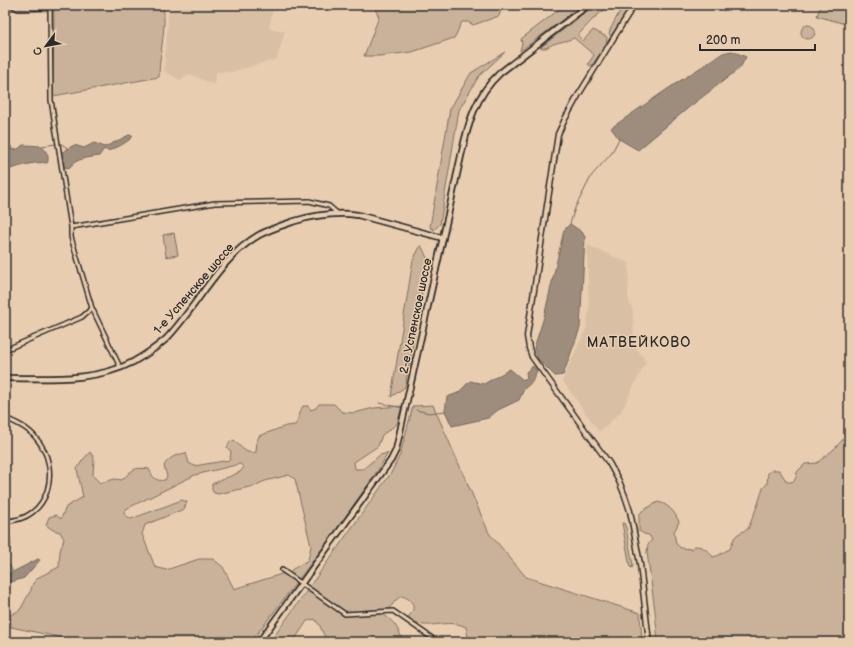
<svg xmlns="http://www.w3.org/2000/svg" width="854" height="647" font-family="'Balsamiq Sans',sans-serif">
<rect width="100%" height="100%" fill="#e9cdb0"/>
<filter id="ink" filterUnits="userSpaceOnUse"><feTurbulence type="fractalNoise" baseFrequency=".025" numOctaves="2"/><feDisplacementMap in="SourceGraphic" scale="8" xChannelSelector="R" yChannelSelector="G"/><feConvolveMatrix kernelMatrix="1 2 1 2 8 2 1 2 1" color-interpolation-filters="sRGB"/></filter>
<g filter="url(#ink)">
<path fill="#d9c0a5" d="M169,5H274L269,28L285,31L277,59L232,72H216L214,85L190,74L180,80L164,71Z
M587,245L629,263L628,297L633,312L634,344L646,362L621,412L599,432L562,380L586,329L589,308Z"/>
<path fill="#cab29a" stroke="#7a6e62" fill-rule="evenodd" d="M54,5H163C167,29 159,53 159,77L53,96Z
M373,5H503L499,16L473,25L468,22H462C458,27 458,33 454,38L412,52L379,56H364L379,17Z
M565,5H580L574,7L569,15L520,51L522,43L521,39Z
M595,5H611L595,17L578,35L583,41L593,30L607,37L606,45L592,65L590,66L588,64L594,55L574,38C565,42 554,42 546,48H540Z
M623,5H631L611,36L609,34L610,30Z
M821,5H849V25L817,16Z
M801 32a7 7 0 1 1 14 0a7 7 0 1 1-14 0Z
M505,52L479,76L459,110L440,224L434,230L430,227L450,109L471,73Z
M174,233L178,255L166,257L163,235Z
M421,245L428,260L405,387L391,397L413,260Z
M319,404H334L342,412L354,413L374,408L402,406L397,424L382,435L378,446L354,462L355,469H363L380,455L388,453L378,470L334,533L251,642H79L78,641L11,627L10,615L20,610L31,590L33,583L39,577L59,567L60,551L64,539L60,532L53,530L46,525L49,517L56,515L61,519L66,507L83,497L77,469L82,461L90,452L94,458L93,476L100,483L115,479L122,480C133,469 134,467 149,469C153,477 155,482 165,480L167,476L164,466C168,458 177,454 186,453L189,463L194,466L230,460L231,451L227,448L229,443L234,440C241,447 246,455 256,452L257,441L259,436L286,426L295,425C300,419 299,412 303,406H308L311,410L316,408ZM240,464L244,467L240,472L212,484V490L214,493L218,494L254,486L265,481L289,475L295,479L311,546L308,560L288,572L234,589L223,567L213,559H199L166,570L155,567L142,534L145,525L184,509L187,502L182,500L131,519L124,514L126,509L195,475Z
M433,405L489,533L526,577L640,613L642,642H466L468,637L466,627C445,617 428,633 407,619C408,617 412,613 413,610C415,602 407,597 401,596L396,600L384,615C395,622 399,630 403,642H327L320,626L315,619L307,621L293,642H270L391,473L400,455L413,406Z
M849,433V642H658L655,611L647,552L648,544L652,540L649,535L644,534L639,531V515L642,511L658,502C668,504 675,512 679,522L674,532L676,544L681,548L691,549L695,546C704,546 708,551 713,557C720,556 724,551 730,549L734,538L738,534L748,529L758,504L763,488L767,484L768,473L773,470H779L787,482H792L796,478L797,472L805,464L817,463L833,450Z
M622,523H624L626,528L633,565L632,568L630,567Z
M5,525C10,538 15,546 5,557Z
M5,561C11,567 14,569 11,578H5Z"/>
<path fill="#9e8d7b" stroke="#70665b" d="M732,51L746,57L740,68L688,108L638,150L619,139L611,128L669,88L723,53Z
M129,135L133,136C127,143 116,148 108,151L104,149L99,156C88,158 76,158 69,168L64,167L61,153L74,145L84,148L94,143L105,147Z
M23,145C30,145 36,146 42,146L48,155V161L47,163C35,161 22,166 10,169L5,157V150L11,146L12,150L18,149Z
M570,224L582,232L585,237L580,328L563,375L555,376L538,359L534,348L544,317L564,230Z
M533,366L537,371L532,382L524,389L519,400L498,410L488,418L452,426L445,411L447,397L458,393L470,381L484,384L510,369L523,380L527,378L526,372Z
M38,559L40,560L24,578L8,583L5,581L9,574Z"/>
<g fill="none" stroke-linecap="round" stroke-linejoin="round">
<path stroke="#70665b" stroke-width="1" d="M60,143L69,149
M42,146L56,144
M570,224L575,208L592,175L611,154L619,139
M379,403L403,408
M416,410L429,413L445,411"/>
<defs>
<path id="minor" d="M13,5V6L18,9L50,8
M50,5L51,100L71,227
M5,350L82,317L92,308
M120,367L92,308L71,237V227L215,203L309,201L329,206L337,213
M5,418C17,423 28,428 36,438C62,468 50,521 5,521
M282,570L345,614L393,611L432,638"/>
<path id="tertiary" d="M634,5L579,94L565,119L558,134L527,336L529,348L532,357L609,463L619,481L625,496L630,511L640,564L649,642"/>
<path id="secondary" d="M5,378C48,378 95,382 133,362C145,355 156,348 166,339C197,307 219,258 259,235C270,229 283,225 295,221C316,215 337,212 358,215L443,238
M259,642L391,460L396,450L461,156C468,124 475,96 500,73L588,5"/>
</defs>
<use href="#minor" stroke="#2b2b2b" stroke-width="6"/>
<use href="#tertiary" stroke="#2b2b2b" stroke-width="7"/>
<use href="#secondary" stroke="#2b2b2b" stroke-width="8"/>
<use href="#minor" stroke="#e9cdb0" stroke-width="3"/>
<use href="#tertiary" stroke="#e9cdb0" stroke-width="4"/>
<use href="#secondary" stroke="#e9cdb0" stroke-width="4.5"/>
</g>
</g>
<g text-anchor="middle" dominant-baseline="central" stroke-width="3" stroke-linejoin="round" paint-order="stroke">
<g font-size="12" fill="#2b2b2b" stroke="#e9cdb0">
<text transform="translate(194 289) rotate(-49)">1-е Успенское шоссе</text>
<text transform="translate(416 316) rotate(-78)">2-е Успенское шоссе</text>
</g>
<g font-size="14" letter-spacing="1" fill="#2b2b2b" stroke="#e9cdb0">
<text x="639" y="342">МАТВЕЙКОВО</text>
</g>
</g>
<rect width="854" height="647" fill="none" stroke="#e9cdb0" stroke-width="20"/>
<rect x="10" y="10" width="834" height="627" fill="none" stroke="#2b2b2b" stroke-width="1.5" filter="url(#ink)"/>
<g transform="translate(46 46) rotate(238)" stroke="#e9cdb0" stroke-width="3" paint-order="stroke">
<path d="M0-3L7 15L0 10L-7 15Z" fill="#2b2b2b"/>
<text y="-6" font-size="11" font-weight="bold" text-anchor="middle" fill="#2b2b2b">С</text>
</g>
<path d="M700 44v6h115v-6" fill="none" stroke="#2b2b2b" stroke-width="2"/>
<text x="706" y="44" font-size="12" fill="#2b2b2b" stroke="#e9cdb0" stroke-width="3" paint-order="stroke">200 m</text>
</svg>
